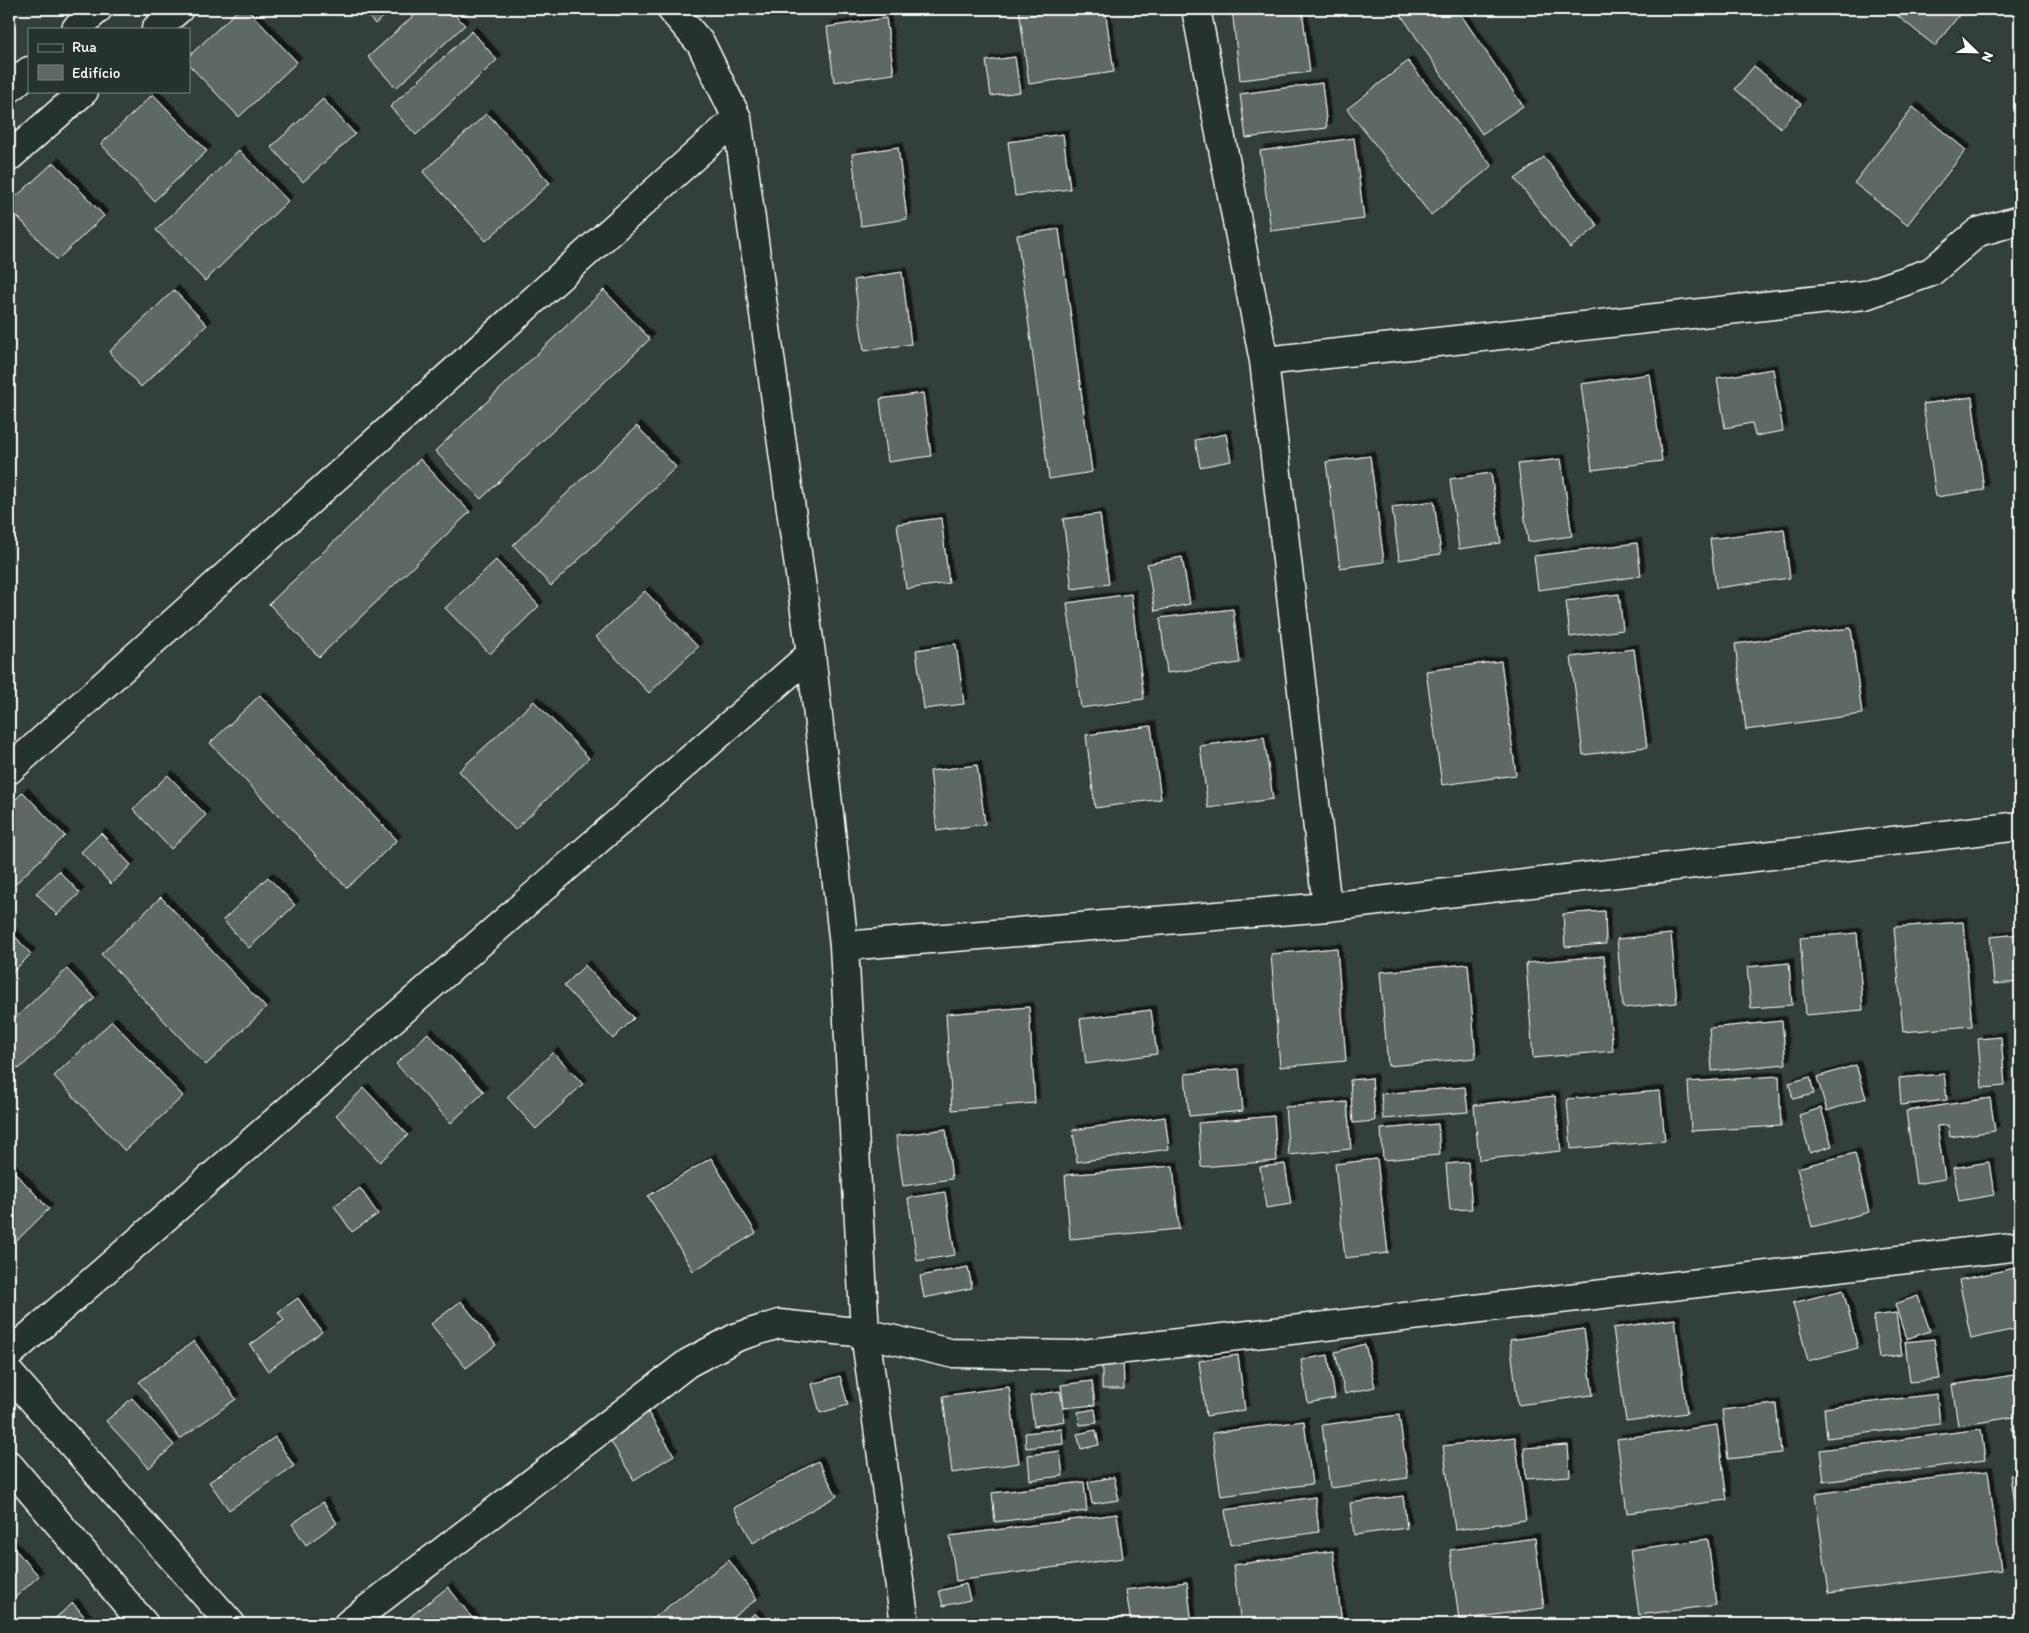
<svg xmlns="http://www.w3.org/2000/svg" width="2029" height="1633" font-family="Itim,sans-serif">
<defs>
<filter id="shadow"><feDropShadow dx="4.5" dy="-4.5" stdDeviation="0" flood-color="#0009"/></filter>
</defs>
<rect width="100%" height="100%" fill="#333f3a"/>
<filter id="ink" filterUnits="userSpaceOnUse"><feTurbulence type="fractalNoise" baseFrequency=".02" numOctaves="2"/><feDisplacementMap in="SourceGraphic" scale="10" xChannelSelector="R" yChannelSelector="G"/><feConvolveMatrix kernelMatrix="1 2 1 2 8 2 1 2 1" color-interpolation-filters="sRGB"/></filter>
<g filter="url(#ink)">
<path fill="#5f6964" stroke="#fff" filter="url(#shadow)" d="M239,9H247L297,62L239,117L189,65V56Z
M361,9H392L375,24Z
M421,9H449L465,25L396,88L368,57Z
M1019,9H1105L1114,72L1029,84Z
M1232,9H1302L1310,72L1240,80Z
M1397,9H1457L1523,106L1482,134Z
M1889,9H1964L1935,46Z
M886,18L894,74L834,82L827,27Z
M472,31L497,60L416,135L390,107Z
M1015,57L1020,92L991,96L986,61Z
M1408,61L1492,166L1431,215L1347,109Z
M1754,66L1801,104L1781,128L1735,89Z
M1322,83L1327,128L1246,138L1240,94Z
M153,94L207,151L154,201L101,144Z
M323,99L355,134L303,182L271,147Z
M1913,107L1966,150L1907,225L1854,183Z
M487,113L550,183L486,241L423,172Z
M1063,134L1070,189L1015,196L1008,142Z
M1354,138L1364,219L1271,231L1260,151Z
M898,147L907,219L861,226L852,154Z
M239,150L288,201L205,281L156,230Z
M1544,157L1598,226L1570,248L1515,179Z
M54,162L104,216L57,260L9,207V203Z
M1059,229L1092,472L1049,479L1017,235Z
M902,272L911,344L864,351L854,280Z
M174,290L207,325L141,387L109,352Z
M604,290L650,339L481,499L435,451Z
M1773,369L1783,431L1755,436L1752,423L1725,428L1717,378Z
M1650,374L1662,461L1592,470L1581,384Z
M923,393L931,456L888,462L880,399Z
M1972,397L1984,490L1936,497L1923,404Z
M637,426L676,467L551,586L513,545Z
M1226,434L1231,461L1200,467L1195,440Z
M1370,456L1384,562L1340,568L1326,462Z
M420,459L470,512L319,657L269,604Z
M1561,459L1572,536L1528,542L1518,464Z
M1491,473L1501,543L1459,549L1450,479Z
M1434,501L1441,554L1399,560L1392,507Z
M1100,514L1109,584L1072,589L1063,519Z
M941,518L949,583L906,589L897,524Z
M1784,529L1790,578L1716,588L1710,539Z
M1637,543L1641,576L1538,590L1534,556Z
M1182,557L1190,604L1155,611L1147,564Z
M496,560L539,606L490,654L445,608Z
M645,591L698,647L649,693L596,637Z
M1131,594L1144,699L1081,708L1067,603Z
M1619,594L1623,630L1570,637L1566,601Z
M1233,609L1240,663L1167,673L1160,618Z
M1851,628L1862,714L1746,730L1735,644Z
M956,644L964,704L924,709L916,650Z
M1634,649L1647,747L1583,755L1571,657Z
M1501,661L1516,775L1442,785L1426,671Z
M260,695L397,840L347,888L210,743Z
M534,701L589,758L515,830L459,771Z
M1151,726L1161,799L1095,808L1086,735Z
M1264,737L1273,799L1208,808L1200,746Z
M977,765L985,824L937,831L930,771Z
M168,775L206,815L171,849L133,809Z
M23,792L65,836L10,889L9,806Z
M101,833L131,865L111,884L81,852Z
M59,871L80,893L57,915L36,893Z
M268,877L295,905L249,948L223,920Z
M161,897L266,1008L206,1065L101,954Z
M1605,911L1606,944L1565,947L1563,914Z
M1963,922L1972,1026L1903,1032L1894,927Z
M9,930L31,954L9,976Z
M1857,933L1863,1010L1806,1015L1800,938Z
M1671,934L1677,1003L1623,1008L1617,939Z
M2020,934V982L1994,984L1990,937Z
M1337,948L1346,1061L1280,1067L1271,954Z
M1604,956L1613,1051L1533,1058L1526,963Z
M1789,963L1792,1005L1751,1008L1747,967Z
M1468,964L1476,1058L1388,1066L1380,972Z
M585,965L634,1018L613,1039L564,986Z
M67,969L95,998L19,1069L9,1058V1024Z
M1029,1007L1035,1103L952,1110L946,1014Z
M1151,1010L1157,1054L1086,1064L1080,1019Z
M112,1021L183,1096L125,1151L54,1076Z
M1782,1021L1786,1064L1712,1071L1709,1028Z
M428,1033L484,1092L451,1123L396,1064Z
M2001,1037L2005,1086L1982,1088L1978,1039Z
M553,1052L583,1084L536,1129L507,1097Z
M1856,1065L1866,1098L1827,1111L1817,1077Z
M1239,1069L1243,1111L1189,1116L1185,1074Z
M1944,1074L1947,1100L1901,1105L1899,1078Z
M1779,1076L1781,1126L1691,1131L1688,1082Z
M1810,1077L1814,1094L1793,1099L1789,1083Z
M1372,1078L1375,1121L1353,1123L1350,1080Z
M1465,1087L1468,1112L1383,1119L1381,1094Z
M364,1088L408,1135L380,1162L336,1115Z
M1660,1091L1665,1141L1571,1149L1567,1099Z
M1555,1096L1561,1151L1479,1160L1474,1105Z
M1990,1098L1995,1131L1950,1137L1948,1125L1937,1126L1945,1179L1916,1184L1906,1111Z
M1347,1102L1351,1149L1289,1155L1285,1107Z
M1821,1108L1832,1146L1810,1153L1799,1115Z
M1274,1116L1277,1161L1201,1167L1198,1123Z
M1165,1117L1169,1149L1077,1162L1073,1130Z
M1438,1124L1440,1155L1383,1160L1381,1129Z
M946,1129L952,1179L903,1186L896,1136Z
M1855,1153L1869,1212L1812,1227L1797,1168Z
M711,1158L756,1233L693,1271L648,1196Z
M1377,1159L1388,1253L1345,1258L1335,1164Z
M1468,1162L1472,1209L1450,1210L1446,1164Z
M1989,1162L1994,1195L1959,1201L1953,1168Z
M1285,1164L1291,1204L1266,1208L1260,1167Z
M9,1166L49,1209L9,1248Z
M1173,1166L1179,1229L1070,1239L1065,1175Z
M360,1188L378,1214L352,1232L334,1206Z
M945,1192L955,1255L917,1261L908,1198Z
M968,1267L972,1288L924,1298L920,1276Z
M2020,1267V1328L1971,1339L1959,1280Z
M1843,1290L1858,1348L1808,1361L1793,1303Z
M1918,1296L1930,1331L1906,1339L1895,1304Z
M298,1298L322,1332L268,1371L250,1345L284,1320L278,1312Z
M461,1301L496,1345L466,1368L431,1324Z
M1896,1313L1902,1355L1879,1358L1873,1316Z
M1675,1319L1687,1413L1626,1421L1613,1328Z
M1584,1329L1593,1395L1518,1405L1510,1340Z
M1934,1339L1940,1379L1910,1382L1905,1342Z
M194,1341L236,1399L180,1439L139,1382Z
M1365,1344L1375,1387L1345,1394L1335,1352Z
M1102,1355H1123L1124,1389H1102Z
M1238,1355L1245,1410L1206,1416L1199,1361Z
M1328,1355L1335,1398L1308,1403L1301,1360Z
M2020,1374V1416L1958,1426L1952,1385Z
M840,1376L848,1405L820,1413L812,1384Z
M1092,1381L1095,1405L1064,1408L1061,1385Z
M1009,1387L1019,1463L952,1473L943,1396Z
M1060,1391L1065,1421L1034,1426L1030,1396Z
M1937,1394L1940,1424L1827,1438L1824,1408Z
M132,1398L174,1445L149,1468L106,1421Z
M1776,1404L1781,1453L1728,1459L1722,1410Z
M1095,1409L1097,1423L1080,1425L1078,1412Z
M647,1411L674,1455L634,1480L607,1435Z
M1399,1415L1408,1478L1330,1488L1322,1425Z
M1304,1421L1312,1484L1221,1496L1212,1433Z
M1717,1425L1727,1500L1627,1513L1617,1439Z
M2020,1426V1465L2017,1466L2012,1427Z
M1062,1429L1063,1444L1026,1448L1025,1433Z
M1981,1429L1985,1460L1824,1482L1820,1450Z
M1096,1430L1099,1445L1081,1449L1077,1434Z
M275,1437L294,1466L229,1510L209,1482Z
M1515,1437L1526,1520L1455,1530L1443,1446Z
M1568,1445L1570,1476L1526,1479L1524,1448Z
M1060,1451L1063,1476L1030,1480L1028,1455Z
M818,1461L837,1496L753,1543L734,1508Z
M1988,1471L2001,1570L1829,1593L1815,1494Z
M2020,1474V1544H2019L2010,1475Z
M1114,1477L1119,1500L1092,1504L1088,1482Z
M1084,1482L1087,1511L995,1522L992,1493Z
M1403,1496L1407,1528L1354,1535L1350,1503Z
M1315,1497L1319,1532L1230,1545L1225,1510Z
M323,1502L337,1523L306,1545L292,1524Z
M1117,1514L1123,1558L956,1581L950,1536Z
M1535,1538L1544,1608L1459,1620L1450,1550Z
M1708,1539L1716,1605L1639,1615L1630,1550Z
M11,1545L39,1576L9,1603V1547Z
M1333,1551L1342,1624H1241L1233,1565Z
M729,1560L757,1599L724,1624H645Z
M1187,1582L1192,1624H1131L1126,1590Z
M966,1584L970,1600L943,1606L939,1591Z
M448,1587L477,1624H401Z
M73,1603L91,1624H48Z
M755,1613L765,1624H743Z"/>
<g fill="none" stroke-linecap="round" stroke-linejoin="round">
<defs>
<path id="street" d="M671,9L701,44L737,118L811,654L844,946L865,1333L905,1624
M1196,9L1264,361L1327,907
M76,29L98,9
M156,29L179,9
M9,89L29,71
M9,157L84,91
M1264,361L1865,295L1931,272L1978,232L2020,220
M9,770L737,118
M844,946L1327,907L2020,826
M9,1354L811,654
M9,1373L231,1624
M9,1465L144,1624
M348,1624L688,1363L737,1337L779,1324L865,1333L950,1353L1074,1355L2020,1246"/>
</defs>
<use href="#street" stroke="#fff" stroke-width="31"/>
<use href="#street" stroke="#26332d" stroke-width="28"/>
</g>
</g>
<rect width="2029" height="1633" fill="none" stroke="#26332d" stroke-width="30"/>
<rect x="15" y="15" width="1999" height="1603" fill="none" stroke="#fff" stroke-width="2" filter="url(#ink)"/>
<rect x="28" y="28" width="162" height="65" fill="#26332d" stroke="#7d8581"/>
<rect x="38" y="44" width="25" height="8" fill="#26332d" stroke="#7d8581"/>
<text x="72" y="52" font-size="15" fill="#ffffff">Rua</text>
<rect x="38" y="65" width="25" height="15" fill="#5f6964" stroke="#7d8581"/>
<text x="72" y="78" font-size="15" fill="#ffffff">Edifício</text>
<g transform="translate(1976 52) rotate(113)" stroke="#26332d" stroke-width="4" paint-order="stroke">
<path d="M0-4L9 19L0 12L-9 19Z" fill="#ffffff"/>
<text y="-8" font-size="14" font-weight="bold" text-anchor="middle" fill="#ffffff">N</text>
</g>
</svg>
